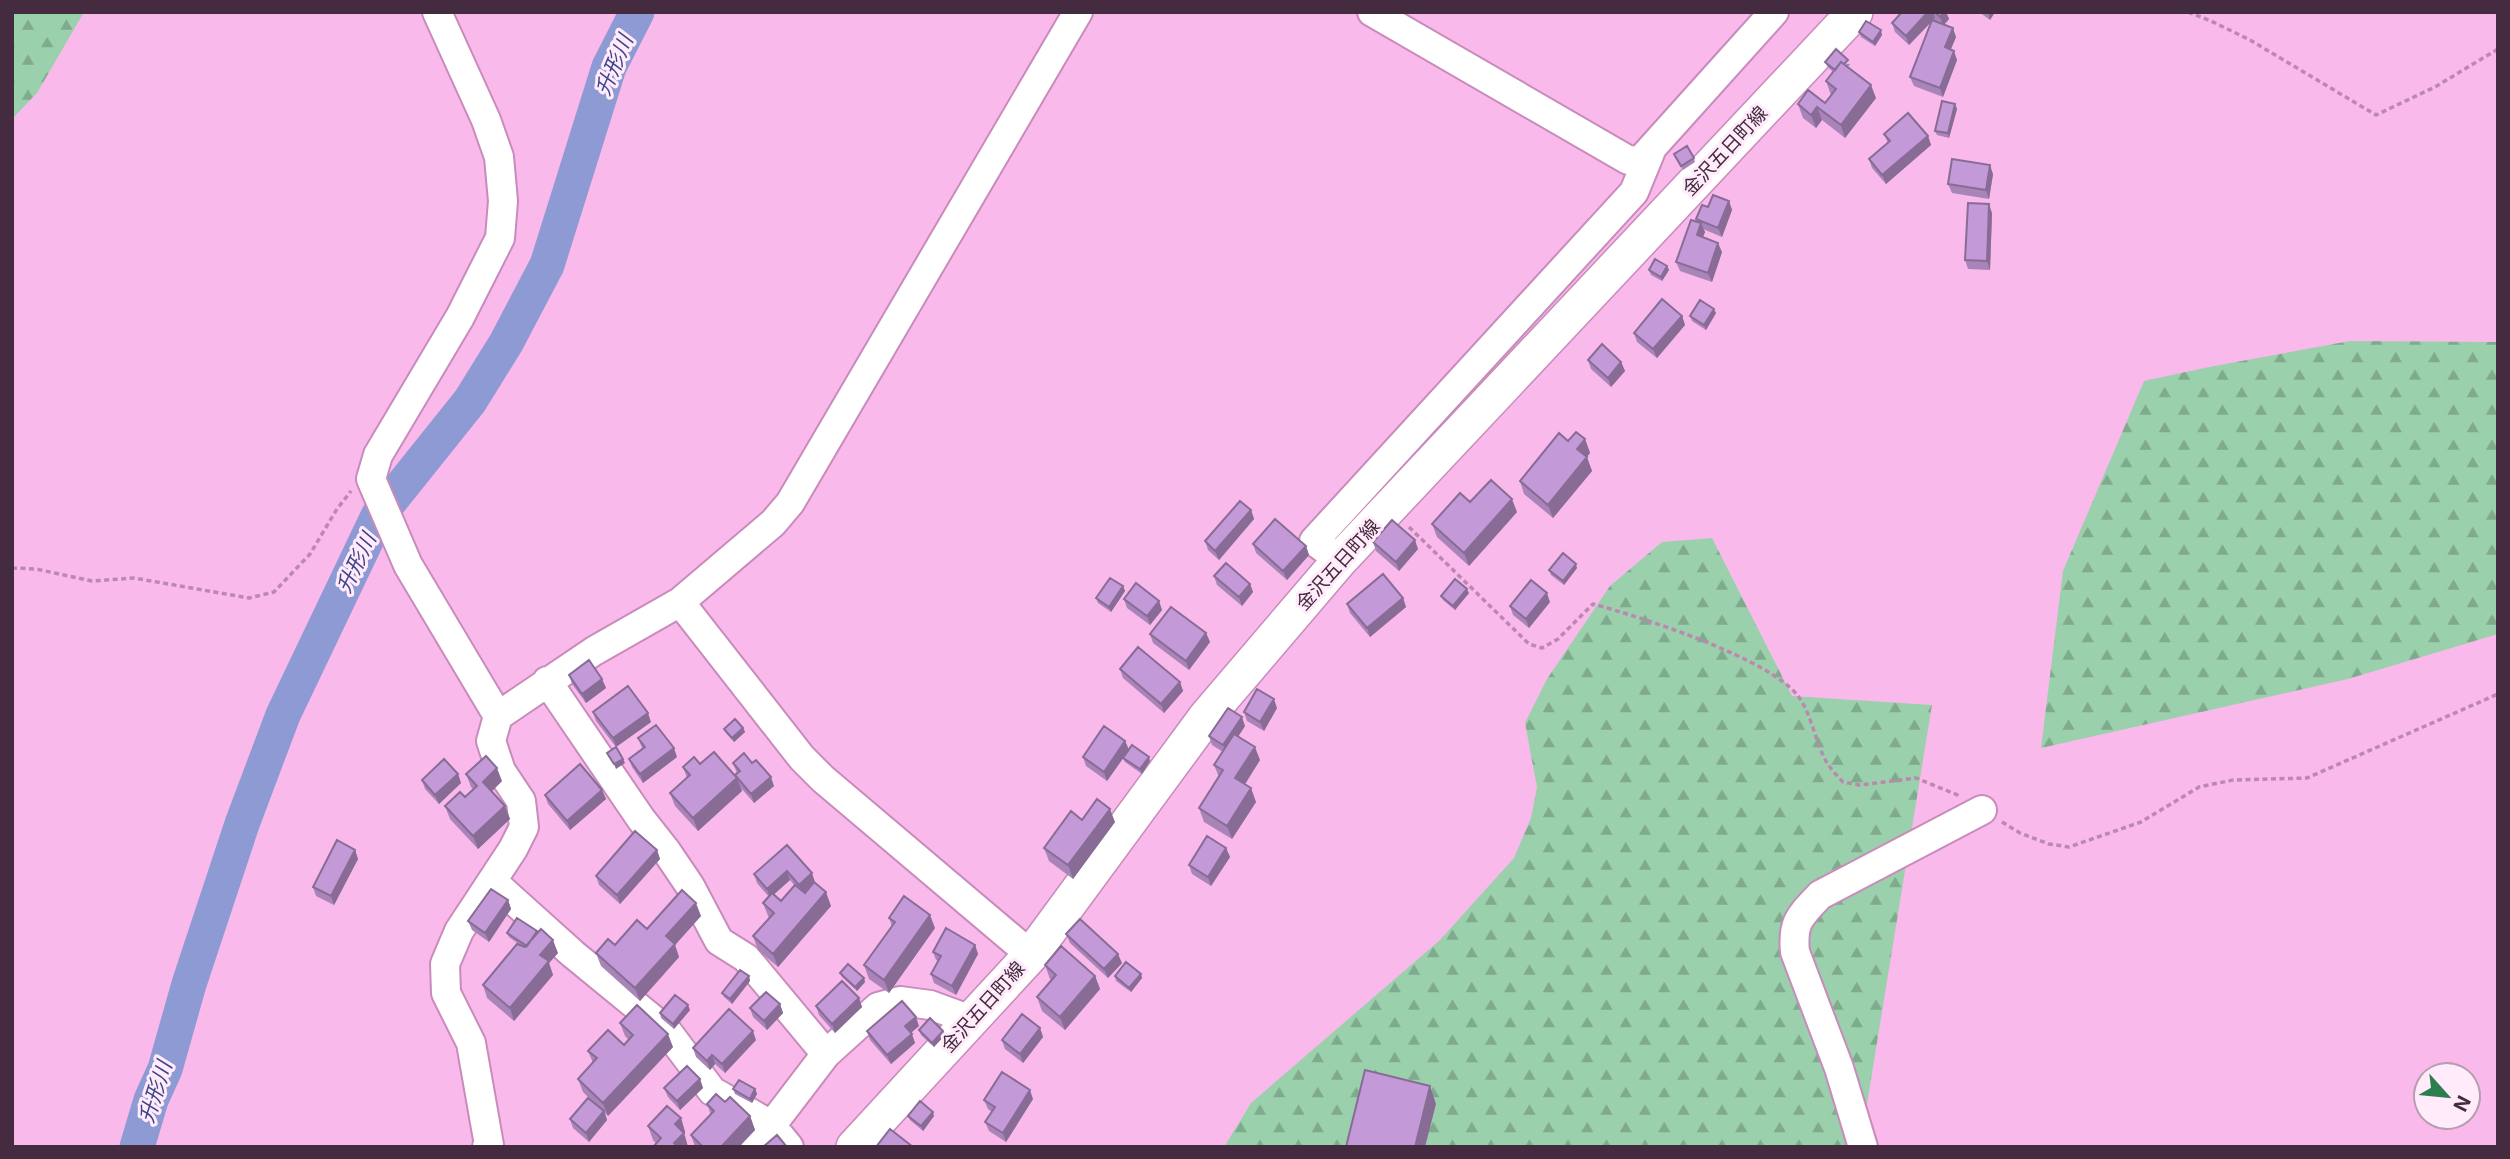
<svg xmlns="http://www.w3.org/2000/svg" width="2510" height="1159" font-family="Inter,'Noto Sans JP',sans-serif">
<defs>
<pattern id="forest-firs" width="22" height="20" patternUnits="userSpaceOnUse" patternTransform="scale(1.75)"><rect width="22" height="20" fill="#9ad1ac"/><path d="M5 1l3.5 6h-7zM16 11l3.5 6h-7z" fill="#7faa8d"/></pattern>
</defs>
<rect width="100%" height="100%" fill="#f9b9eb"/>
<path fill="url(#forest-firs)" d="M12,12H84L37,93L12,119Z
M2350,341L2498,342V634L2348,679L2041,748L2063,571L2144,381L2209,367Z
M1712,538L1792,696L1932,705L1860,1147H1224L1251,1103L1440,940L1514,858L1531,818L1537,787L1525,723L1547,679L1610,586L1662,542Z"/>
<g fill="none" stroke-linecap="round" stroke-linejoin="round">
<path stroke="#8e9ad3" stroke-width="35" d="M137,1147L151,1100L165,1069L189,984L242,824L283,715L378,516L470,401L506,343L547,265L609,67L637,12"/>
<defs>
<path id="minor" d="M437,12L486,120L499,157L503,201L500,238L460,317L378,455L371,479L408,565L498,716
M1372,12L1628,160L1640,161L1774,12
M1340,560L1314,541L1634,192L1650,153
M680,602L802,758L823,779L1031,955
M547,681L641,819L667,852L690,886L719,941L746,958L826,1054
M492,881L573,954L667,1031L712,1091L771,1125L789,1147
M487,1147L489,1145L471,1043L446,993L445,964L459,931L513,849L524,827L521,801L501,771L491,741L498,716L594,651L680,602L773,523L790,503L1078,12
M755,1147L826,1054L878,1007L900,1001L930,1005L971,1020
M1863,1147L1839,1068L1795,952C1792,922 1800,916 1820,895L1982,810"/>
<path id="major" d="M854,1147L1031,955L1206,717L1340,560L1855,12"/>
</defs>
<use href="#minor" stroke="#c88bbb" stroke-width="32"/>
<use href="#major" stroke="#c88bbb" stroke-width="38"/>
<path stroke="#bb88b0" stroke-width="3.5" stroke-dasharray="5 3.5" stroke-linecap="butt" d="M2188,12L2211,21L2250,40L2376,115L2435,87L2498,49
M1409,527L1529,644L1542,648L1558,639L1593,604C1641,617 1769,658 1798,696C1813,716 1815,745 1829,766C1833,771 1838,777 1843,782L1860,785L1916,778L1960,796
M12,568L36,569L92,581L134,578L249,598L274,592L310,554L337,509L351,491
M2002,822L2020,833L2049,844L2069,847L2141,822L2199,787L2233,780L2307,778L2498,694"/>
<use href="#minor" stroke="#fff" stroke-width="28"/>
<use href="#major" stroke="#fff" stroke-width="35"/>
</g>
<path fill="#a884b9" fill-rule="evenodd" d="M1902,12H1946L1949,19L1944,25L1956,37L1951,49L1957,60L1943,97L1914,86L1910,77L1932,21L1909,45L1895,32L1892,23Z
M1979,12H1995L1990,20Z
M1859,32L1882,35L1875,46L1861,37Z
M1825,62L1850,64L1848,67L1876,98L1845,138L1822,120L1816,128L1803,118L1798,104L1825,103L1831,95L1826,81L1833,72L1827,66Z
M1955,104L1957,109L1949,138L1937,135L1935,131Z
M1884,134L1928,136L1931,145L1886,184L1872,168L1869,159L1888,143Z
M1674,154L1694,158L1695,162L1683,170Z
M1993,174L1989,199L1952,193L1948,184Z
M1729,201L1732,210L1722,237L1703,229L1705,232L1703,237L1722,252L1712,282L1680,271L1676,262L1697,222L1696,219L1708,207Z
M1992,213L1990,270L1968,269L1965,260Z
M1667,266L1669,270L1662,281L1651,275L1649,270Z
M1716,313L1706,330L1692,321L1690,316Z
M1682,316L1685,325L1657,358L1637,342L1634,333Z
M1588,360L1621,362L1625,371L1611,387L1591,369Z
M1585,439L1590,453L1586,457L1592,471L1553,518L1524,494L1520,481L1568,441Z
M1470,502L1517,512L1469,566L1437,537L1432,524Z
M1251,510L1254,519L1219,560L1208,550L1205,541Z
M1373,542L1418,549L1399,571L1376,551Z
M1253,544L1306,546L1309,555L1287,580L1256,553Z
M1577,568L1564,585L1551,575L1549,570Z
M1214,576L1250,584L1253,592L1242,606L1217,585Z
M1123,586L1125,591L1111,612L1098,603L1096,598Z
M1469,593L1455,610L1443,600L1441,596Z
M1403,598L1406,607L1370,637L1350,613L1347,604Z
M1124,599L1159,601L1162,610L1150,625L1127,608Z
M1550,602L1529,628L1513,615L1510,606Z
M1206,633L1210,642L1189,670L1153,643L1150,634Z
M1120,669L1180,682L1183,691L1164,713L1123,678Z
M569,675L602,679L606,688L586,703L572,684Z
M1277,708L1264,731L1247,721L1244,712Z
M593,712L651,722L616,747L596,721Z
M1245,726L1238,736L1260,760L1245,784L1256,802L1232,839L1204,822L1199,808L1219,777L1214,765L1223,752L1212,745L1209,736Z
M743,728L745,732L734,742L726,733L724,729Z
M638,738L677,757L643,783L632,767L629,759L642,748Z
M1125,741L1129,750L1150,761L1142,774L1125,762L1123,758L1107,781L1086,766L1083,757Z
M733,763H752L774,786L754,803L741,788L742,791L698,831L675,806L670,793L687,778L683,767L735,775L737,773Z
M458,774L461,783L439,804L425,789L422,780Z
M466,774L502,781L492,791L505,806L510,819L478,849L450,819L445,806L465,797L473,789L471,787Z
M602,790L606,799L570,830L548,804L545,795Z
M1082,820L1115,822L1073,879L1049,861L1044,848Z
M787,845L831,906L778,967L758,950L753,936L769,918L763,903L769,897L757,883L754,874ZM790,880L795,886L781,901L774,894Z
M1226,848L1230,857L1211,886L1192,874L1189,865Z
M355,850L358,859L334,905L316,896L313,887Z
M657,850L660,859L620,904L599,885L596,876Z
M508,900L511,909L489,942L472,930L468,921Z
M701,916L675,945L679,957L640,1001L601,966L596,953L647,929Z
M889,918L935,928L889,993L869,979L864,965L892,926Z
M507,933H538L558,953L549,963L553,975L514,1021L487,998L483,985L520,945L509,937Z
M1066,934L1122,963L1108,978L1070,943Z
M975,945L978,954L956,995L934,983L931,974L938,961L936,960L933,952Z
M1045,965L1095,976L1100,989L1065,1030L1042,1011L1037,997L1052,980L1050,979Z
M840,973L865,982L857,991L842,977Z
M1141,974L1142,978L1131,992L1116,981L1115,976Z
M749,976L750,981L732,1004L724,997L722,993Z
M859,998L862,1007L835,1033L819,1015L816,1006Z
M780,1004L783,1013L767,1030L753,1017L750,1008Z
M690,1010L674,1029L661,1018L660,1013Z
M620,1023L673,1047L608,1116L605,1113L607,1120L589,1142L573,1128L570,1119L591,1100L583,1092L578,1079L593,1063L588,1051L624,1045L628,1039L625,1036Z
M919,1026L911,1033L915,1043L891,1064L870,1040L867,1031Z
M1040,1028L1043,1037L1023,1063L1005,1049L1002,1040Z
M919,1030L945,1035L934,1047L921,1035Z
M756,1040L725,1073L715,1064L710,1070L696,1057L693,1048Z
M700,1079L703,1088L680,1110L668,1097L664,1088Z
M733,1089H755L757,1094L752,1103L735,1094Z
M1033,1099L1006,1142L989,1131L985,1122L992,1112L988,1109L984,1100Z
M725,1102L750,1116L755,1130L739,1147H695L691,1135L711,1115L707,1104Z
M908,1116H934L923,1131L910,1120Z
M681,1118L685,1132L684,1133L688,1147H653L656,1143L653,1140L648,1126Z"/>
<path fill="#886c96" d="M1928,12H1933L1935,18L1909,45L1906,36Z
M1944,12H1946L1949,19L1943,26L1940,17Z
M1988,12H1995L1990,20Z
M1953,28L1956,37L1948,56L1945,47Z
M1881,30L1882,35L1875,46L1873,42Z
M1954,51L1957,60L1943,97L1940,88Z
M1871,85L1876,98L1845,138L1841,125Z
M1955,104L1957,109L1949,138L1948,133Z
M1817,107L1822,120L1816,128L1811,115Z
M1928,136L1931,145L1886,184L1882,175Z
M1990,165L1993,174L1989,199L1986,190Z
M1729,201L1732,210L1722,237L1718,228Z
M1989,204L1992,213L1990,270L1987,261Z
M1701,223L1705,232L1700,244L1697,235Z
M1718,243L1722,252L1712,282L1708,273Z
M1667,266L1669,270L1662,281L1661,277Z
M1714,309L1716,313L1706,330L1704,325Z
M1682,316L1685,325L1657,358L1653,349Z
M1621,362L1625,371L1611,387L1608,378Z
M1585,439L1590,453L1582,463L1577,449Z
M1587,457L1592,471L1553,518L1548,505Z
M1512,499L1517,512L1469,566L1464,553Z
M1251,510L1254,519L1219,560L1215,551Z
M1415,540L1418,549L1399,571L1396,562Z
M1306,546L1309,555L1287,580L1283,571Z
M1576,564L1577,568L1564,585L1563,581Z
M1250,584L1253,592L1242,606L1239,597Z
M1123,586L1125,591L1111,612L1109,607Z
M1467,589L1469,593L1455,610L1453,606Z
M1547,593L1550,602L1529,628L1526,619Z
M1403,598L1406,607L1370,637L1367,628Z
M1159,601L1162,610L1150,625L1147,616Z
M1206,633L1210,642L1189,670L1186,661Z
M602,679L606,688L586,703L582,694Z
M1180,682L1183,691L1164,713L1161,704Z
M1274,699L1277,708L1264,731L1260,722Z
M648,713L651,722L616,747L613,738Z
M1242,717L1245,726L1227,754L1223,745Z
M743,728L745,732L734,742L732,738Z
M1125,741L1129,750L1107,781L1104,772Z
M1255,747L1260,760L1240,792L1235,778Z
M674,748L677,757L643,783L640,774Z
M1149,757L1150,761L1142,774L1140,769Z
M623,759L625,763L616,769L614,764Z
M497,768L502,781L488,795L483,782Z
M458,774L461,783L439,804L435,795Z
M771,777L774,786L754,803L751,794Z
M737,778L742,791L698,831L693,818Z
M1251,788L1256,802L1232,839L1227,826Z
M602,790L606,799L570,830L567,821Z
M505,806L510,819L478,849L473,836Z
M1110,809L1115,822L1073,879L1068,865Z
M1226,848L1230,857L1211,886L1208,877Z
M355,850L358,859L334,905L331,896Z
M657,850L660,859L620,904L617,895Z
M787,871L790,880L770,898L767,889Z
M812,873L815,882L802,894L799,885Z
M826,892L831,906L778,967L773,954Z
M508,900L511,909L489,942L485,933Z
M696,903L701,916L675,945L679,957L640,1001L635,988L666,936Z
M930,915L935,928L889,993L884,980Z
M553,940L558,953L549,963L553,975L514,1021L510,1008L540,955Z
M975,945L978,954L956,995L952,986Z
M1118,954L1122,963L1108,978L1104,969Z
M1141,974L1142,978L1131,992L1129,988Z
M749,976L750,981L732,1004L730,999Z
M1095,976L1100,989L1065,1030L1060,1017Z
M864,978L865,982L857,991L855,987Z
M859,998L862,1007L835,1033L832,1024Z
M780,1004L783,1013L767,1030L764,1021Z
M688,1005L690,1010L674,1029L673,1024Z
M916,1017L919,1026L908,1035L905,1026Z
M1040,1028L1043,1037L1023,1063L1020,1054Z
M753,1031L756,1040L725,1073L722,1064Z
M943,1031L945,1035L934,1047L932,1043Z
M668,1034L673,1047L608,1116L603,1103Z
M912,1034L915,1043L891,1064L887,1055Z
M712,1055L715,1064L710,1070L707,1061Z
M700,1079L703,1088L680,1110L677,1101Z
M1430,1086L1436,1104L1425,1147H1415Z
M755,1089L757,1094L752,1103L750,1099Z
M1030,1090L1033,1099L1006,1142L1003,1133Z
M604,1111L607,1120L589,1142L586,1133Z
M933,1112L934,1116L923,1131L921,1126Z
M750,1116L755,1130L739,1147H721Z
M681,1118L685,1132L684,1133L688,1147H675L674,1143L675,1124Z"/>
<path fill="#c39ad7" stroke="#886c96" stroke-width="2" d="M1902,12H1928L1906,36L1892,23Z
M1935,12H1944L1940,17Z
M1932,20L1953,28L1945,47L1954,51L1940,88L1910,77Z
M1866,21L1881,30L1873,42L1859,32Z
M1836,49L1848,60L1844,64L1841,62L1835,70L1825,62Z
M1841,62L1871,85L1841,125L1817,107L1811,115L1798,104L1808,90L1825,103L1836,89L1826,81Z
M1942,101L1955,104L1948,133L1935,131Z
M1908,113L1928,136L1882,175L1869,159L1890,141L1884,134Z
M1687,146L1694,158L1681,166L1674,154Z
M1952,159L1990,165L1986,190L1948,184Z
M1713,195L1729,201L1718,228L1696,219L1702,205L1708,207Z
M1968,203L1989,204L1987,261L1965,260Z
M1691,220L1701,223L1697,235L1718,243L1708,273L1676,262Z
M1655,259L1667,266L1661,277L1649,270Z
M1662,299L1682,316L1653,349L1634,333Z
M1700,300L1714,309L1704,325L1690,316Z
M1602,344L1621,362L1608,378L1588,360Z
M1576,432L1585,439L1577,449L1587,457L1548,505L1520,481L1559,433L1568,441Z
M1491,480L1512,499L1464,553L1432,524L1460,493L1470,502Z
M1240,501L1251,510L1215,551L1205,541Z
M1275,519L1306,546L1283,571L1253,544Z
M1392,520L1415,540L1396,562L1373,542Z
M1563,553L1576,564L1563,581L1549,570Z
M1226,563L1250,584L1239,597L1214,576Z
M1383,574L1403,598L1367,628L1347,604Z
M1110,578L1123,586L1109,607L1096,598Z
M1455,579L1467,589L1453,606L1441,596Z
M1531,580L1547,593L1526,619L1510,606Z
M1136,583L1159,601L1147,616L1124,599Z
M1171,607L1206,633L1186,661L1150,634Z
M1138,647L1180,682L1161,704L1120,669Z
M589,660L602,679L582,694L569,675Z
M628,686L648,713L613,738L593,712Z
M1257,689L1274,699L1260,722L1244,712Z
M1228,708L1242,717L1223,745L1209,736Z
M735,719L743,728L732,738L724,729Z
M656,725L674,748L640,774L629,759L645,747L638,738Z
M1104,726L1125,741L1104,772L1083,757Z
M1234,734L1255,747L1235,778L1251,788L1227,826L1199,808L1223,770L1214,765Z
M1132,745L1149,757L1140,769L1123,758Z
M616,747L623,759L614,764L607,753Z
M714,752L737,778L693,818L670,793L690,775L683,767L694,757L700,764Z
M744,753L752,763L756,760L771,777L751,794L735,775L740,771L733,763Z
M486,756L497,768L483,782L505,806L473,836L445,806L460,792L465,797L477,786L466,774Z
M444,759L458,774L435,795L422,780Z
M580,764L602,790L567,821L545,795Z
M1097,799L1110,809L1068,865L1044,848L1071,811L1082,820Z
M635,831L657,850L617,895L596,876Z
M1207,836L1226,848L1208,877L1189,865Z
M337,840L355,850L331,896L313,887Z
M787,845L812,873L799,885L787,871L767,889L754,874Z
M814,882L826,892L773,954L753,936L774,913L763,903L772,893L781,901L795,885L805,893Z
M491,889L508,900L485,933L468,921Z
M682,890L696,903L666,936L675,944L635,988L596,953L608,939L615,945L637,920L647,929Z
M904,896L930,915L884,980L864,965L895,922L889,918Z
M517,918L537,931L527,946L507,933Z
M1080,919L1118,954L1104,969L1066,934Z
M946,928L975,945L952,986L931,974L941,956L933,952Z
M541,929L553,940L540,955L549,961L510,1008L483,985L517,944L525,947Z
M1061,946L1095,976L1060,1017L1037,997L1056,975L1045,965Z
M1126,962L1141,974L1129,988L1115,976Z
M848,964L864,978L855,987L840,973Z
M740,970L749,976L730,999L722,993Z
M842,981L859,998L832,1024L816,1006Z
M766,992L780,1004L764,1021L750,1008Z
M675,995L688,1005L673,1024L660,1013Z
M902,1001L916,1017L905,1026L912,1034L887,1055L867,1031Z
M637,1005L668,1034L603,1103L578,1079L597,1058L588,1051L608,1030L624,1045L633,1035L620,1023Z
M729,1009L753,1031L722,1064L712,1055L707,1061L693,1048Z
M1022,1014L1040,1028L1020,1054L1002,1040Z
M930,1018L943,1031L932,1043L919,1030Z
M687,1066L700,1079L677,1101L664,1088Z
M1365,1070L1430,1086L1415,1147H1346Z
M1002,1072L1030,1090L1003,1133L985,1122L995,1107L984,1100Z
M739,1080L755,1089L750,1099L733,1089Z
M716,1094L725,1102L730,1097L750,1116L721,1147H703L691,1135L714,1111L707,1104Z
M588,1098L604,1111L586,1133L570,1119Z
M920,1101L933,1112L921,1126L908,1116Z
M667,1106L681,1118L675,1124L684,1133L674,1143L678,1147H653L661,1138L648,1126Z
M890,1129L913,1147H876Z
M777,1135L787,1147H763Z"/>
<g text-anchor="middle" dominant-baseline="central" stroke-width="6" stroke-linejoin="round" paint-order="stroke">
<g font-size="19" fill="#442b3f" stroke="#ffebfa">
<text transform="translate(1725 151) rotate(-47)">金沢五日町線</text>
<text transform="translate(1338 565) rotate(-48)">金沢五日町線</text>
<text transform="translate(983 1007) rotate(-48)">金沢五日町線</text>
</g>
<g font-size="21" font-style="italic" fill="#3c458a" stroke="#ffebfa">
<text transform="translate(614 65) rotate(-67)">升形川</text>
<text transform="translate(356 563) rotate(-64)">升形川</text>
<text transform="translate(155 1092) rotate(-72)">升形川</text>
</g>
</g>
<rect width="2510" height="1159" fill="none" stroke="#442b3f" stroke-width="28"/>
<g transform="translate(2447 1096) rotate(117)"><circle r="33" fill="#ffebfa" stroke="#b49eaf" stroke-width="2"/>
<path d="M0-5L12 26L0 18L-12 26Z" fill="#2d7e4f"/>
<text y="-10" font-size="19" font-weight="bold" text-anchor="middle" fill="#442b3f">N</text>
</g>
</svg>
